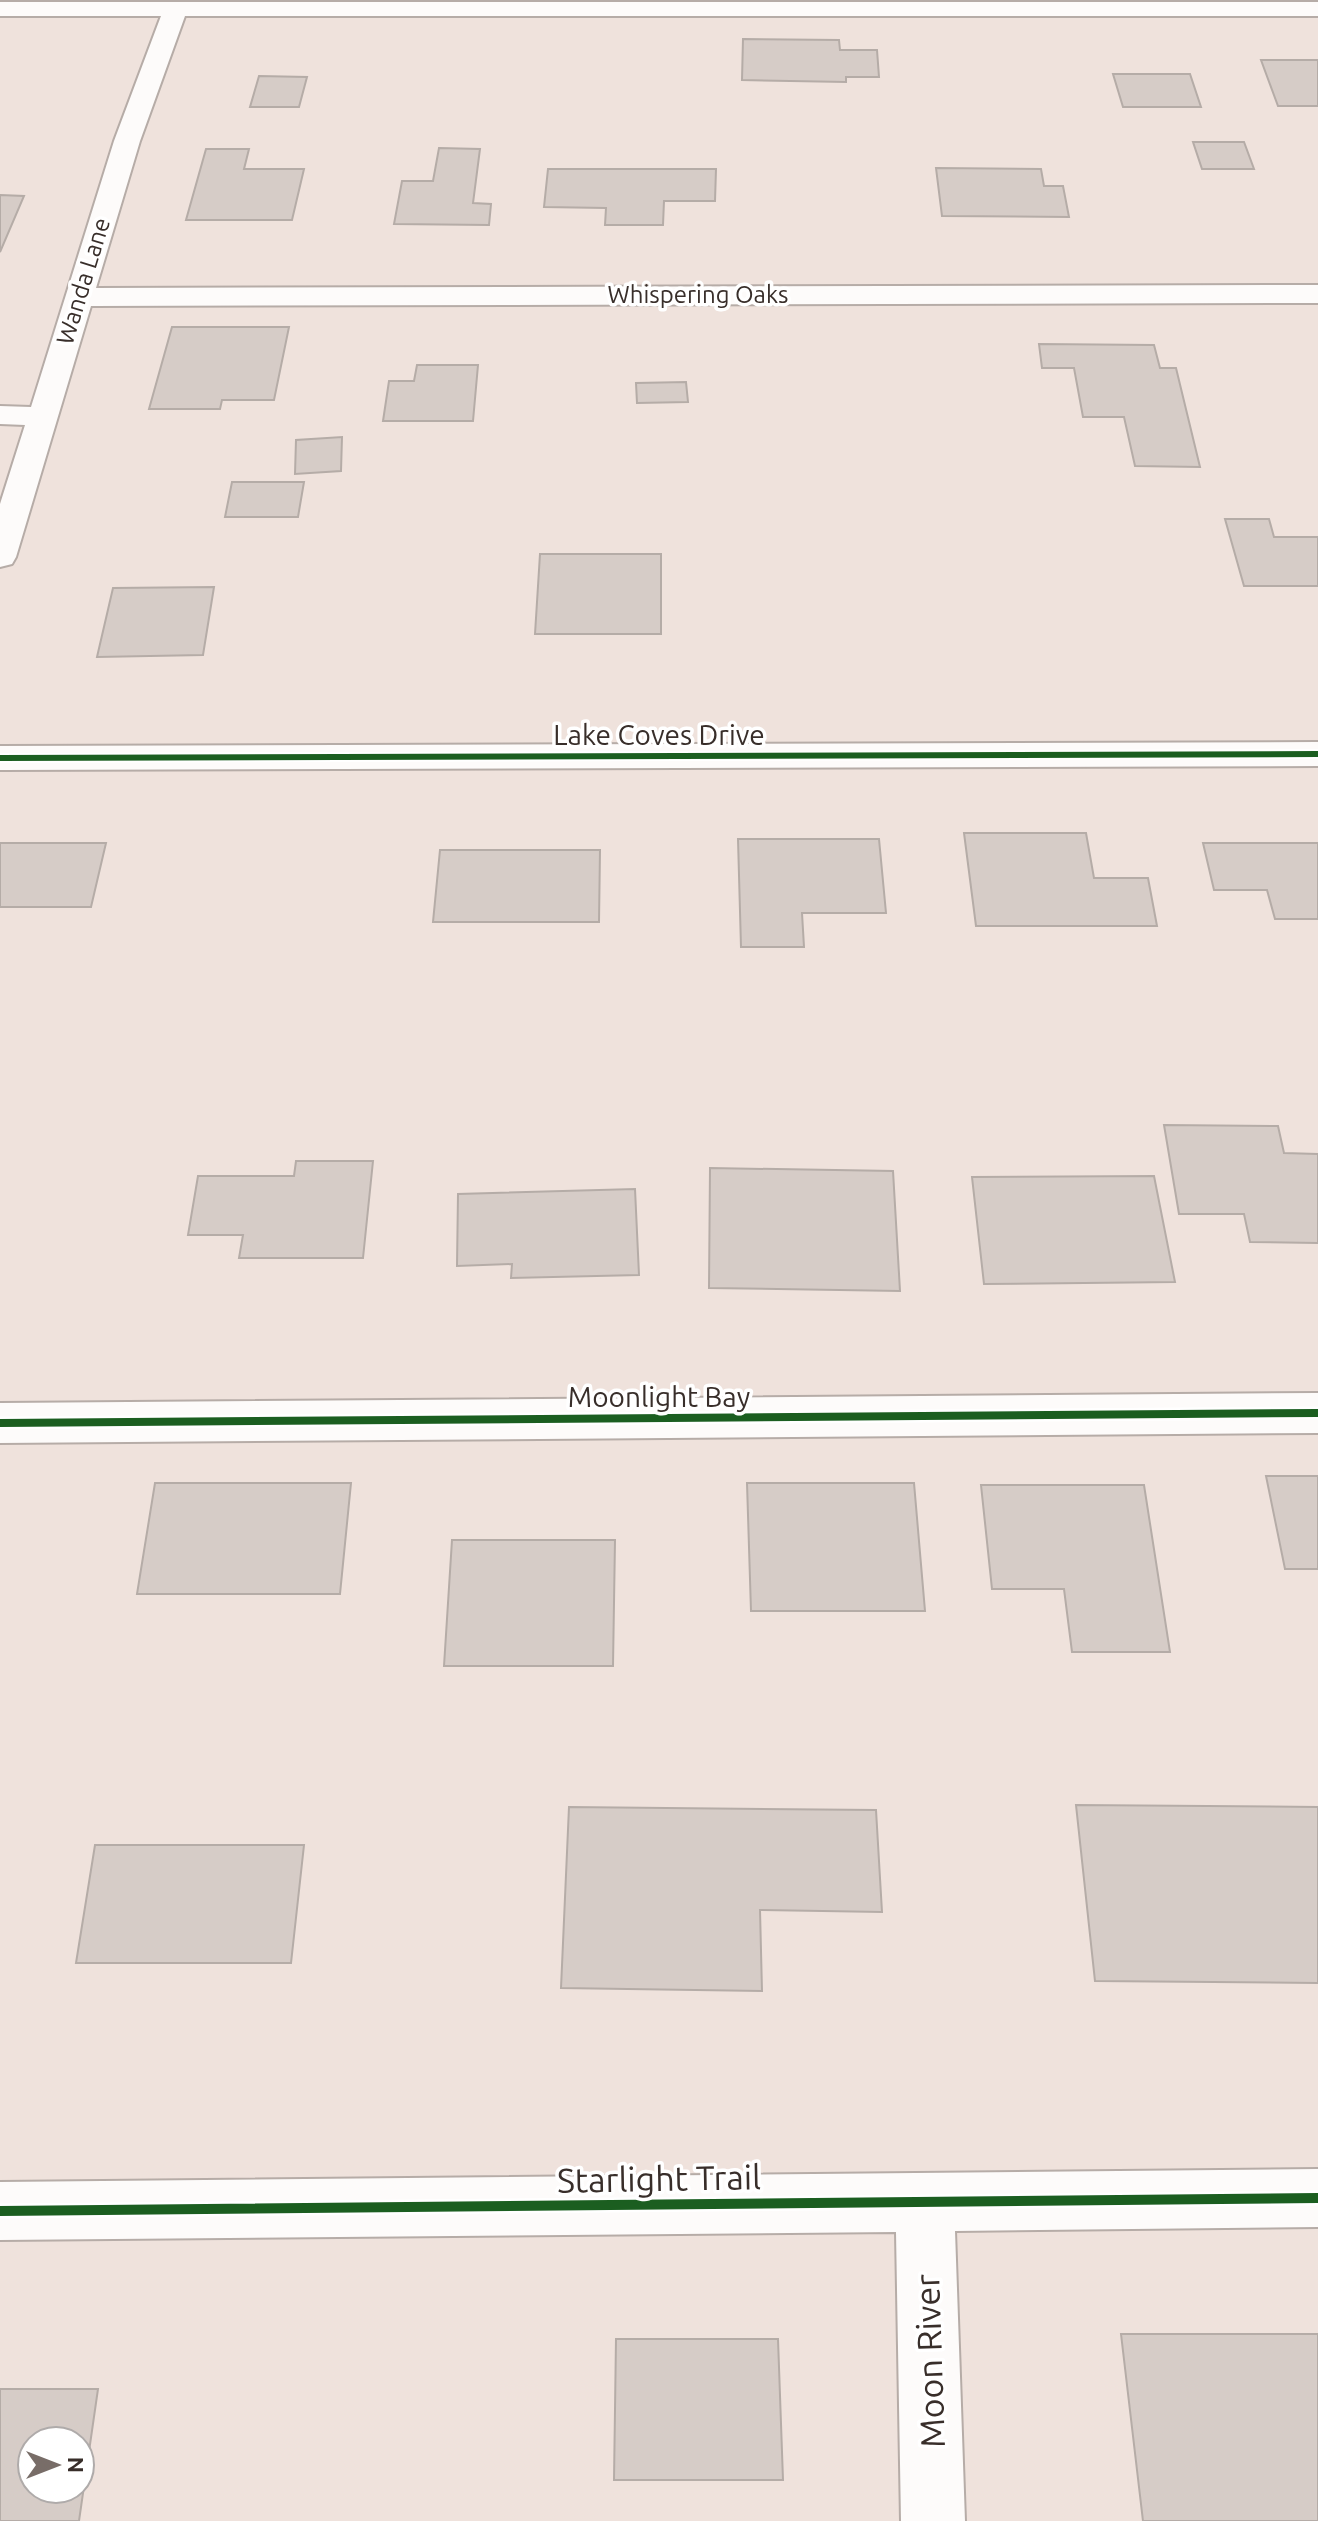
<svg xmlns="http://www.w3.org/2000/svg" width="1318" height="2521" font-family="Ubuntu,sans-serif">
<rect width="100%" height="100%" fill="#efe2dc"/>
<path fill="#d6ccc7" stroke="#b5aca7" stroke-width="2" fill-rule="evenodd" d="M743,39L839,40L840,50H877L879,77H846V82L742,80Z
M1261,60H1318V106H1278Z
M1113,74H1190L1201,107H1123Z
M259,76L307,77L299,107H250Z
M1193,142H1244L1254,169H1202Z
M439,148L480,149L473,203L491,204L489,225L394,224L402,181H433Z
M206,149H249L244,169H304L292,220H186Z
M936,168L1041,169L1044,186H1063L1069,217L942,216Z
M548,169H716L715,201H664L663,225H605L606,208L544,207Z
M0,195L24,196L0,252Z
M172,327H289L274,400H222L220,409H149Z
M1039,344L1154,345L1160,368H1176L1200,467L1135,466L1124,417H1083L1074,368H1042Z
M417,365H478L473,421H383L389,381H414Z
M686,382L688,402L637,403L636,383Z
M342,437L341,471L295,474L296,440Z
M232,482H304L298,517H225Z
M1225,519H1269L1274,537H1318V586H1244Z
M540,554H661V634H535Z
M214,587L203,655L97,657L113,588Z
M964,833H1086L1094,878H1148L1157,926H976Z
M738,839H879L886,913H802L804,947H741Z
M0,843H106L91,907H0Z
M1203,843H1318V919H1275L1267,890H1214Z
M440,850H600L599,922H433Z
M1164,1125L1278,1126L1284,1153L1318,1154V1243L1250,1242L1244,1214H1179Z
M296,1161H373L363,1258H239L243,1235H188L198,1176H294Z
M710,1168L893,1171L900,1291L709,1288Z
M1154,1176L1175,1282L984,1284L972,1177Z
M635,1189L639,1275L511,1278L512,1264L457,1266L458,1194Z
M1266,1476H1318V1569H1285Z
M155,1483H351L340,1594H137Z
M747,1483H914L925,1611H751Z
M981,1485H1144L1170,1652H1072L1064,1589H992Z
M452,1540H615L613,1666H444Z
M1076,1805L1318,1807V1983L1095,1981Z
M569,1807L876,1810L882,1912L760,1910L762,1991L561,1988Z
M95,1845H304L291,1963H76Z
M1121,2334H1318V2521H1143Z
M616,2339H778L783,2480H614Z
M0,2389H98L79,2521H0ZM32,2441H80V2489H32Z"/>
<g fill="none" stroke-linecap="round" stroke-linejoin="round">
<defs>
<path id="minor" d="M0,2H1318V16H185L140,141L96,288L1318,285V303L91,306L16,557L12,564L0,567V504L25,425L0,424V406L31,407L114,141L161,16H0Z
M1318,742V766L0,770V746Z
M1318,1393V1433L0,1443V1403Z
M1318,2169V2227L955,2231L965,2521H901L896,2232L0,2240V2182Z"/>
</defs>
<use href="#minor" stroke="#b6aca7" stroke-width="4"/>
<use href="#minor" fill="#fdfbfa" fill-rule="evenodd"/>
<defs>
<path id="cycleway-far2" d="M0,758L1318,754"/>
<path id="cycleway-far1" d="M0,1423L1318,1413"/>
<path id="cycleway" d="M0,2211L1318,2198"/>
</defs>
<use href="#cycleway-far2" stroke="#fff" stroke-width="10"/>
<use href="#cycleway-far1" stroke="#fff" stroke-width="13"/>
<use href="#cycleway" stroke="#fff" stroke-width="15"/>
<use href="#cycleway-far2" stroke="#1b5e20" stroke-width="6"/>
<use href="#cycleway-far1" stroke="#1b5e20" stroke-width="8"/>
<use href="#cycleway" stroke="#1b5e20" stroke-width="10"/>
</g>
<g text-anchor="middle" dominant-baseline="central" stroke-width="7" stroke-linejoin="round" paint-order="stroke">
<g font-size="24" fill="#382e2a" stroke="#fff">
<text transform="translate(83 281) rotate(-73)">Wanda Lane</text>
<text x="698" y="294">Whispering Oaks</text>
</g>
<g font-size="28" fill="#382e2a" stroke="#fff">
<text x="659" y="734">Lake Coves Drive</text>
<text x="659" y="1396">Moonlight Bay</text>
</g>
<g font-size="34" fill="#382e2a" stroke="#fff">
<text transform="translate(659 2178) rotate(-1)">Starlight Trail</text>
<text transform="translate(929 2361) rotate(-92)">Moon River</text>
</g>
</g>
<g transform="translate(56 2465) rotate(90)"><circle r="38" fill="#ffffff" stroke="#afabaa" stroke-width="2"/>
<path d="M0-6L14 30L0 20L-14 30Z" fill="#786d68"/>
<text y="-12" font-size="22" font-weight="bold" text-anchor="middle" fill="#382e2a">N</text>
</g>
</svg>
